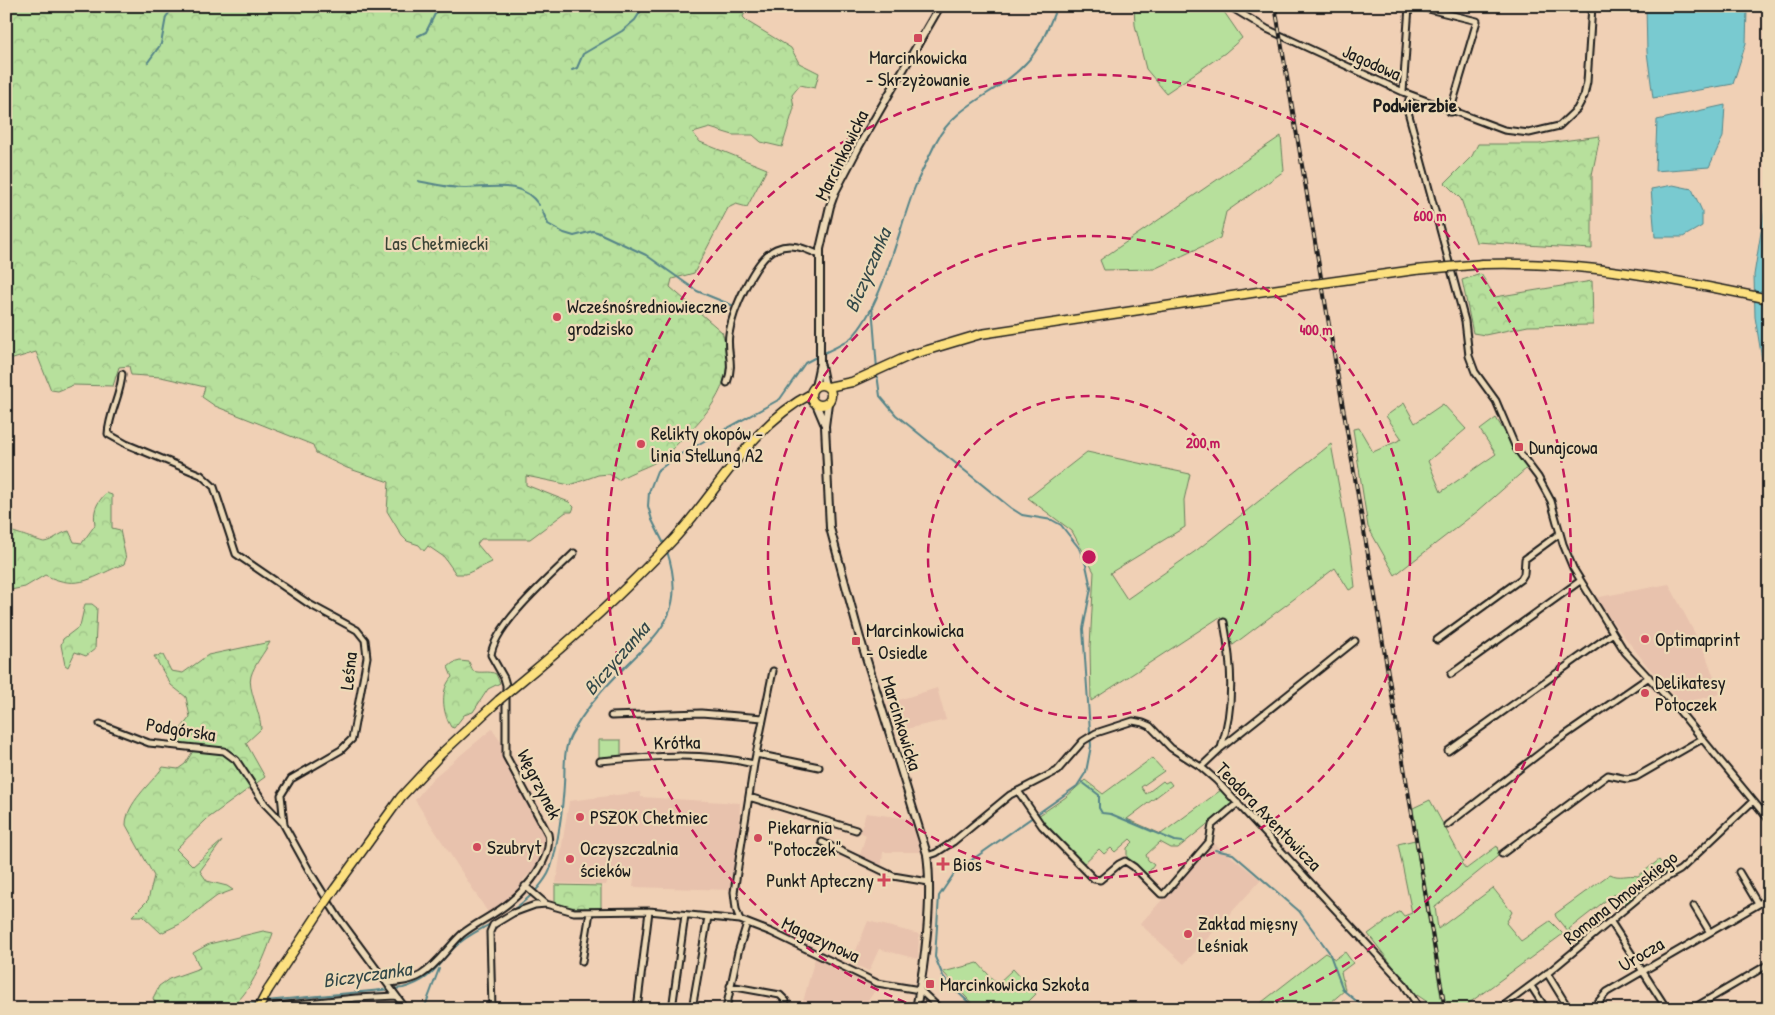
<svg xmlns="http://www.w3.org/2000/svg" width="1775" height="1015" font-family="'Patrick Hand',sans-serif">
<defs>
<pattern id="forest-crowns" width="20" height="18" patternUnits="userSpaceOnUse" patternTransform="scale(1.25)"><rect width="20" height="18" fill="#b7e09c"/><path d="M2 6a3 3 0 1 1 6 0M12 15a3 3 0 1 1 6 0" fill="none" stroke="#9dc086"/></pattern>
</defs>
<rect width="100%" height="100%" fill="#f0d0b5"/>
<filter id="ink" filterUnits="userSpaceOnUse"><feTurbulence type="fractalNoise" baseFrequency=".02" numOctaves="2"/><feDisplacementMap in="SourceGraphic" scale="10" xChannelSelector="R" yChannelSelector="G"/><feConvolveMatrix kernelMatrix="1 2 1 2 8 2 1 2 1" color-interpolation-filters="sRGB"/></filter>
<g filter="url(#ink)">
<path fill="#e8c2ad" d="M1669,584L1705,653L1720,694L1683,703L1649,668L1594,598Z
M937,688L946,720L897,731L889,703Z
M492,729L503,745V757L547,838L542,855L534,869L524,879L517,892L489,914L415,800L433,778Z
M640,792L641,797L740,803L739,837L732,890L633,887L634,878L609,876L606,885L556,883L569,801Z
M866,813L912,819L921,852H883L881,870L859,858L866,835L860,832Z
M1214,843L1261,880L1184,964L1140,924Z
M868,921L919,934L918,959L879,949L869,971L851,963Z
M815,958L879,985L862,1009H801Z"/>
<path fill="#b7e09c" stroke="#6a7e5c" d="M1134,6H1174L1181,10L1185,6H1220L1242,38L1225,53L1166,93L1146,69L1135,25Z
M1281,136L1284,171L1226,212L1220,238L1154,269L1104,270L1100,260Z
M1404,403L1415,423L1443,404L1466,429L1428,461L1441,492L1496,454L1480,430L1496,418L1527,468L1478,511L1395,575L1368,527L1353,429L1359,428L1373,452L1402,439L1386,416Z
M1331,444L1351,552L1355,587L1349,590L1335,568L1233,645L1220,617L1091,701L1090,647L1094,572L1072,531L1028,498L1087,452L1190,474L1184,500L1185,527L1110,573L1127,599L1197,550Z
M599,740H621V756L599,758Z
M1152,758L1164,771L1141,787L1146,794L1163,781L1165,783L1169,781L1172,785L1127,819L1161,834L1221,790L1232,800V804L1178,848H1171L1160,842L1146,855L1148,860L1154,865L1145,877L1127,857V848L1133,842L1130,839L1115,852L1111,848L1104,854L1099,849L1082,865L1051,834L1038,816L1066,797L1085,780L1103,794Z
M1430,800L1463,861L1461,863L1466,869L1497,846L1498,851L1503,852L1435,907L1438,929L1493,888L1512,912L1506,923L1521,941L1550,921L1563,934L1461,1009H1446L1416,835L1413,808Z
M1415,840L1443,1009H1427L1426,1001L1414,993L1368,934L1400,911L1404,916L1412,913L1398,844Z
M1659,860L1670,873L1652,883L1625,904L1614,894L1569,929L1579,943H1577L1556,917L1555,914L1610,874C1620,879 1627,874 1638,876Z
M1345,952L1353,963L1341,972L1345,990L1323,1009H1253L1325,953L1335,959Z
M978,963L997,984L1013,969L1036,994L1021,1009H977L943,972Z"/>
<path fill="url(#forest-crowns)" stroke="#6a7e5c" d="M6,6H748L743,17L748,22L791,48L799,63L819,73L815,88L800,85L792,95L794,108L782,147L761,142L753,135H733L710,128L693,133L700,142L767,169L747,207L736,204L728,208L694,273L672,279L670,287L722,332C737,375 716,405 687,434C679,442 671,451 662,458C650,467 632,471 618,480L609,474L598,475L570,485L526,476V485L569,502L574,507L572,512H566L530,539H481L477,544L492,562L466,574H456L444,557L428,546L424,551L419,545L407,541L402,536L387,511L389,482L347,468L316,453L313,445L215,406L202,397L205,387L161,377L131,375L129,366L119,367L113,386L73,385L58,391L51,390L36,352L13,359L6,354Z
M1600,136L1592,175V249L1476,242L1461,199L1445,183L1472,156L1478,144H1539Z
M1481,274L1495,297L1592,281L1593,325L1528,326L1485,335L1473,333L1462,280Z
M106,493L112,495V528L120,530L126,559L124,564C93,576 80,592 45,575L25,587L6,591V530C12,531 42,542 44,542C53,541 59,533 69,531L74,542L82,543L95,525C93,510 96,504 106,493Z
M85,604H92L97,608L95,649L86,656L75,652L68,667L65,665L61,645L63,639L80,626Z
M270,642C265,652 254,665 251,676C247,688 261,713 261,729L246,743L265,777L207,819L176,849L193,866L222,841L200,871L207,881L227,886L233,890L217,896L180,924L161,933L143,916H132L148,900L154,876L126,825C126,803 151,784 163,767L178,769L185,764L193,751L173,739L190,717L186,697L171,685L154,656L163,655L171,671L183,673L208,655Z
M460,661L469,662L473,671C481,674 489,670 496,674L500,683L488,689L473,712L464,715L454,728L451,727C442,712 440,689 452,677L448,667L453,663Z
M555,885L601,886V908L559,907L555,903Z
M263,931L273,933C266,954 247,1005 224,1009C203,1012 179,1009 157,1009L153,998L159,986L169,979L200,968L193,953L209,944Z"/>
<path fill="#79cad0" stroke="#548488" d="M1646,7H1729L1747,10L1746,43L1733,84L1653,98L1647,52Z
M1725,105L1723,137L1709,167L1655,171L1657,120Z
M1769,183V402L1755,317L1754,275Z
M1673,185L1692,189L1702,211V226L1683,237H1655L1651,189Z"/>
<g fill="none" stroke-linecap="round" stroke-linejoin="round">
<path stroke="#548488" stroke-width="2" d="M418,36L426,32L439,6
M148,62L161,44L166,17L174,6
M572,70L577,68L583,54L622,31L635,20L644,6
M418,181C434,184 449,188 464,188C491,188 521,179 539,205
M542,210L548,224L564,233L574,236L593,231L597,232L646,255L697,291L734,306
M872,306L877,369
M822,354C832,349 843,345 852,337C882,308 899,227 915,187C921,172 929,157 936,142C956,103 998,94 1026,63C1041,48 1049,26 1057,6
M877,374L880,396L896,415L1011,508L1022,515L1052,520L1061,525L1079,548L1086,565L1091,588L1083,629L1091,746L1086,772L1077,786L956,871L939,896L935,957L943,976L951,986L976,1009
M664,544L652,520L648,506L649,492L657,471L679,455L780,399L805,363L818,356
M1082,782L1099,795V808L1102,813L1111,814L1175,841L1183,842
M1215,850L1233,854L1299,911L1329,952L1343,990L1366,1009
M511,911C526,901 539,890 548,874C557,857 563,804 564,784C565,768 563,750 571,735C583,713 599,693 617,675C657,634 688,615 667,551
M266,1001L403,988C433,980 436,965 456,946C466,936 480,930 492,923
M234,1009L259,1002
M424,1009L439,969"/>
<defs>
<path id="minor" d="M1229,6L1267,29L1403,92L1504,130L1529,133L1559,126L1577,109L1584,96L1587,82L1592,6
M1416,6L1477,21L1450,112
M1403,92L1409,6
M1410,95L1407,108L1465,321L1469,356L1475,372L1496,401L1516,448L1538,477L1551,501L1563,544L1573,568L1625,652L1676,707L1769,820
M122,374C121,395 109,413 108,434L126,444L201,475L214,487L236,554L309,604L357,630L365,640L367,657L352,739L341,750L291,779L281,795L282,804L284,825L310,872L338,917L406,1009
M727,383C735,362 726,353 729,334C732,312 755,258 776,249C792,242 805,249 820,255
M1437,640L1521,579L1524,574L1525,559L1559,534
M1451,674L1580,581
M611,716L701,713L763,718
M100,724L149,743L224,751L236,760L265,804L284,824
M1221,748C1235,705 1232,665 1224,622
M1448,751L1613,633
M756,754L819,767
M600,761C652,756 702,752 754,764
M1201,767L1221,748L1355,641
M1018,791L1042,826L1094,879L1100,880L1119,864L1125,861L1134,867L1161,894H1164L1209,842L1212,825L1238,803
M749,797L856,830
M1447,825L1548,747L1649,677
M822,842L893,876L929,882
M1502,854L1608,775L1627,779L1636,777L1702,739
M927,856L936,853L953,842L1010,795L1057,771L1083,741L1096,733L1133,721L1143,723L1150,726L1171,748L1201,767L1216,780L1403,983L1420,1009
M1739,872L1758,904
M525,886L546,904
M1694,906L1709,931
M740,920L736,909L734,892L754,764L773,671
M1611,922L1667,1009
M582,962L590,912
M1547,973L1569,1009
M388,983C399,982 411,981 421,975C437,965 448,947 462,934C477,922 495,915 510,902C527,888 553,858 548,834L506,756V685L504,678L491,655C495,624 552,575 574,553
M730,986L780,995L786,1001L785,1009
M1531,986L1546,1009
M257,1008L356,998L396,996
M492,1009L490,932L493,925L513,913L535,905L546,904L574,912L649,911L740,920L771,932L877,983L920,990L940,1009
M637,1009L649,911
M672,1009L685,915
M692,1009L708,917
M726,1009L738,952L747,923
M1499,1009L1549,972L1655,884L1680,870L1753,801
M1592,1009L1607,992L1769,898
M1692,1009L1769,964"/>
<path id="tertiary" d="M821,366L825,386
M815,387L820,363V249L830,206L835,192L859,146L940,6
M828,403L825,426L830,528L860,638L927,854C933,900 925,963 916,1009
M816,404L824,423"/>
<path id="primary" d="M1483,264C1582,261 1672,279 1769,299
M811 395a10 10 0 1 1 20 0a10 10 0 1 1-20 0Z
M828,387L852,382L911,355L981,334L1258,292
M518,684C573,639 625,591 674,539C718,491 751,425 811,394
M334,890L401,797L441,754L499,700
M268,990L320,911"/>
</defs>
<use href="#minor" stroke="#1c1c1c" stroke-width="9"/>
<use href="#tertiary" stroke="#1c1c1c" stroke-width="10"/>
<use href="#primary" stroke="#1c1c1c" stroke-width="11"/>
<use href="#minor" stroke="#edd9b7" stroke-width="5"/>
<use href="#tertiary" stroke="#edd9b7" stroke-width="6"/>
<use href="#primary" stroke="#fce080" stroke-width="8"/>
<defs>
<path id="rail" d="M1275,6L1445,1009"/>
</defs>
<use href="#rail" stroke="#1c1c1c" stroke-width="4"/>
<use href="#rail" stroke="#edd9b7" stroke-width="2" stroke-dasharray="5.5" stroke-linecap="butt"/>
<defs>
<path id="primary-bridge" d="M1258,292L1415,270L1483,264
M499,700L518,684
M320,911L334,890
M258,1009L268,990"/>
</defs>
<use href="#primary-bridge" stroke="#1c1c1c" stroke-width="11" stroke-linecap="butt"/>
<use href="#primary-bridge" stroke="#fce080" stroke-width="8"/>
</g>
</g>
<g fill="none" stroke="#c2185b" stroke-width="2.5" stroke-dasharray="9 6">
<circle cx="1089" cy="557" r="161"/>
<circle cx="1089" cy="557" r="321"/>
<path d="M920 1008A482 482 0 1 1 1258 1008"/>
</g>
<g fill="#d1495b" stroke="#edd9b7" stroke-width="2">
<rect x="913" y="33" width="10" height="10" rx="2.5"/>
<circle cx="557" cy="317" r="5"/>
<circle cx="641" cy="444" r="5"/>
<rect x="1514" y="442" width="10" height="10" rx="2.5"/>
<circle cx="1645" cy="639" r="5"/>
<rect x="851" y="636" width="10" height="10" rx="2.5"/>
<circle cx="1645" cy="693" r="5"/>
<circle cx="580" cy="817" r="5"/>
<circle cx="758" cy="838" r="5"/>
<circle cx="477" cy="847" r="5"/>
<circle cx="570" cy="859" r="5"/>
<path d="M940.5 856.5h5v5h5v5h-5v5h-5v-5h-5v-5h5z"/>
<path d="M881.5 872.5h5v5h5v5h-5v5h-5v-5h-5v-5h5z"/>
<circle cx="1188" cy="934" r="5"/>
<rect x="925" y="979" width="10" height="10" rx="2.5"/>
</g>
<g text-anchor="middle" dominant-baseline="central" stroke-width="4.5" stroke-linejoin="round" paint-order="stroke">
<g font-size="19" fill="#1c1c1c" stroke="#edd9b7" text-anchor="start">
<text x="918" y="57" text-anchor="middle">Marcinkowicka<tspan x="918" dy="22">- Skrzyżowanie</tspan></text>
<text x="567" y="306">Wcześnośredniowieczne<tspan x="567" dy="22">grodzisko</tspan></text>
<text x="651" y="433">Relikty okopów -<tspan x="651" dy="22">linia Stellung A2</tspan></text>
<text x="1529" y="447">Dunajcowa</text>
<text x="866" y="630">Marcinkowicka<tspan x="866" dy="22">- Osiedle</tspan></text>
<text x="1655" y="639">Optimaprint</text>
<text x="1655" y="682">Delikatesy<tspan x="1655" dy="22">Potoczek</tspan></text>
<text x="590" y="817">PSZOK Chełmiec</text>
<text x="768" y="827">Piekarnia<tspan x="768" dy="22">"Potoczek"</tspan></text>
<text x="487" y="847">Szubryt</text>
<text x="580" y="848">Oczyszczalnia<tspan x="580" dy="22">ścieków</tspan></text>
<text x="953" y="864">Bios</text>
<text x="874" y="880" text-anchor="end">Punkt Apteczny</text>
<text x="1198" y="923">Zakład mięsny<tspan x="1198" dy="22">Leśniak</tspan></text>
<text x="940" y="984">Marcinkowicka Szkoła</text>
</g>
<g font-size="19" fill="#1c1c1c" stroke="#edd9b7">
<text transform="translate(1372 62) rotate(24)">Jagodowa</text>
<text transform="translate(841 155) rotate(-64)">Marcinkowicka</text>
<text transform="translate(348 671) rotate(-84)">Leśna</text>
<text transform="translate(902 723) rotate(73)">Marcinkowicka</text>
<text transform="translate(181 729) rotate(9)">Podgórska</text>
<text transform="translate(677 742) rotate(-1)">Krótka</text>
<text transform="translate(540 784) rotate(63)">Węgrzynek</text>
<text transform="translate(1269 816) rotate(46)">Teodora Axentowicza</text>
<text transform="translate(1620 897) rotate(-38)">Romana Dmowskiego</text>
<text transform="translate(821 939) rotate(25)">Magazynowa</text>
<text transform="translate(1641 954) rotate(-31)">Urocza</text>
</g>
<g font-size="19" fill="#3b4336" stroke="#edd9b7">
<text x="437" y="243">Las Chełmiecki</text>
</g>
<g font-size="20" font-weight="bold" fill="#1c1c1c" stroke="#edd9b7">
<text x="1415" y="104">Podwierzbie</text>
</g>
<g font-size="20" font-style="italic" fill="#334849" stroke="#edd9b7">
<text transform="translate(867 270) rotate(-67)">Biczyczanka</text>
<text transform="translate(616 658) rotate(-49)">Biczyczanka</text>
<text transform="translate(367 974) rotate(-8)">Biczyczanka</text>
</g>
</g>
<circle cx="1089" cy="557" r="8" fill="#c2185b" stroke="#edd9b7" stroke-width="2.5"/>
<g font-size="15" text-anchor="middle" font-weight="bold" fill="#c2185b" stroke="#edd9b7" stroke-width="4.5" stroke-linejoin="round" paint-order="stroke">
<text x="1430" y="221">600 m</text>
<text x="1316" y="335">400 m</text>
<text x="1203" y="448">200 m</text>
</g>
<rect width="1775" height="1015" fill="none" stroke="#edd9b7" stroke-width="25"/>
<rect x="12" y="12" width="1750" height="990" fill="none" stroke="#1c1c1c" stroke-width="2" filter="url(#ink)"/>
</svg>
